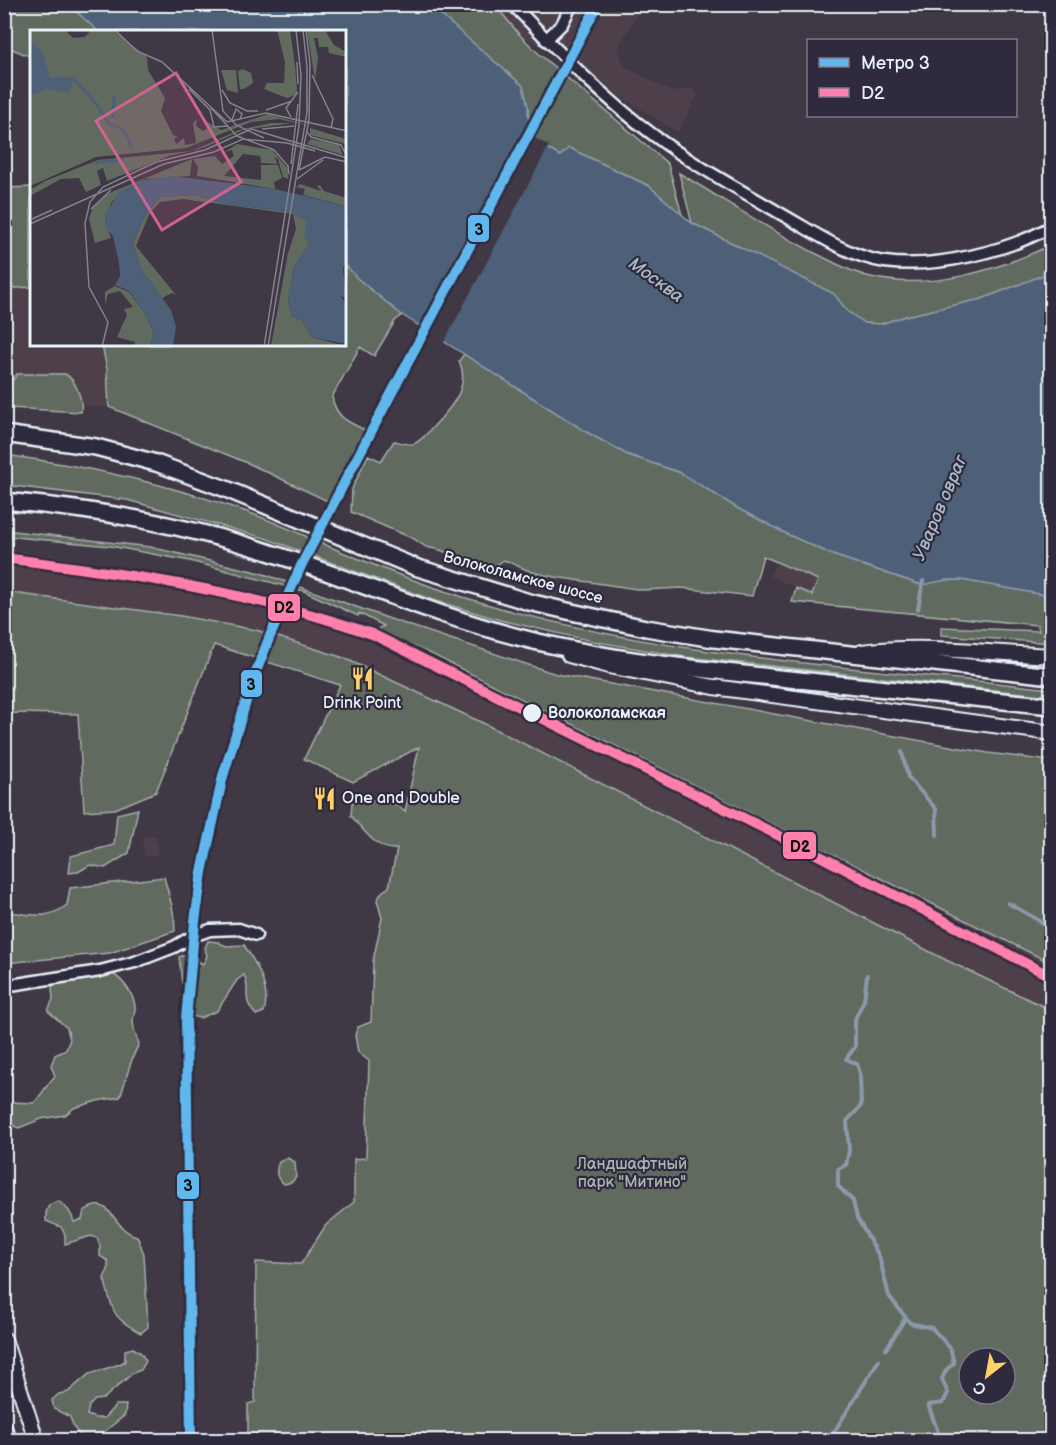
<svg xmlns="http://www.w3.org/2000/svg" width="1056" height="1445" font-family="'Balsamiq Sans',sans-serif">
<rect width="100%" height="100%" fill="#413845"/>
<filter id="ink" filterUnits="userSpaceOnUse"><feTurbulence type="fractalNoise" baseFrequency=".0167" numOctaves="2"/><feDisplacementMap in="SourceGraphic" scale="12" xChannelSelector="R" yChannelSelector="G"/><feConvolveMatrix kernelMatrix="1 2 1 2 8 2 1 2 1" color-interpolation-filters="sRGB"/></filter>
<g filter="url(#ink)">
<path fill="#4e414b" d="M474,5H642L618,48L624,66L672,92L691,88L698,95L678,132Z
M31,287L32,345H102L107,369L109,407L5,400L4,289Z
M5,549L69,558L218,585L278,600L359,628L386,634L433,655L1051,963V1010L948,961L485,724L344,658L256,630L181,616L5,592Z
M777,562L818,580L812,595L770,576Z
M155,836L158,855L145,857L142,838Z"/>
<path fill="#616a5e" stroke="#a4aeab" stroke-width="1.5" fill-rule="evenodd" d="M4,5H69L98,31L32,32L31,57L5,46Z
M429,5H495L518,33L538,53L668,164L682,215L649,186L569,148L560,156L529,138L530,135L528,107L523,86Z
M679,173C726,201 772,232 821,256C837,264 853,273 871,277C930,291 998,270 1051,245V272L982,299L906,316L881,324L864,323L847,311L834,294L692,223Z
M31,187V287L5,289V188Z
M345,264L357,278L402,315L395,321L374,356L360,347L332,397C336,418 348,422 367,431L340,478L337,488L338,506L250,464L109,407L107,369L102,345H345Z
M464,354L585,431L626,454L681,473L739,509L789,535L833,555L921,585L946,580H962L1051,596V643L941,635V627L1039,631L1037,625L792,602L796,588L812,595L818,580L763,556L752,596L681,588L644,590L555,577L532,572L504,560L495,566H481L440,550L426,547L414,539L351,512L352,489L368,455L381,461L394,441C400,442 408,445 413,444C422,441 428,432 434,426C451,408 471,386 459,361Z
M17,374H65C76,380 83,400 81,412L9,408L5,401L12,381Z
M5,455C87,466 168,484 247,512C286,526 323,545 362,560C407,579 453,595 500,608C679,659 867,668 1051,689V696L686,657L592,641L500,620L430,599L265,538L127,500L5,485Z
M5,530L150,547L261,573L393,620L556,674L988,753L1051,761V963L433,655L375,630L384,626L359,613L358,616L304,591L190,561L110,546L5,536Z
M5,592L181,616L256,630L344,658L485,724L948,961L1051,1010V1440H248V1404L255,1402L256,1262L301,1264L326,1225L354,1202V1159L366,1158L369,1061L358,1052L355,1035L358,1027L371,1022L373,961L382,918L377,900L382,892L389,887L397,849C377,851 364,830 351,816L352,802C374,800 388,796 405,812L419,747L353,782L304,759L340,685L214,645L156,792L115,809L84,811L78,714L8,713L5,716ZM969,1358H1005V1394H969Z
M138,809L129,853L105,868L90,865L78,872L69,873L71,856L114,845L117,814Z
M164,877C169,896 175,912 175,931L110,953L5,963V912C29,913 45,922 67,905L70,888Z
M208,941L218,942L226,946L244,945C257,965 271,988 264,1012L256,1015C240,997 252,992 244,975L237,980L217,1011L200,1018L191,1016V998L182,983L179,957L187,954L203,964L207,956L205,948Z
M113,974C124,981 136,997 135,1010C135,1011 133,1019 133,1020C133,1028 136,1037 139,1044C129,1061 127,1079 120,1097L97,1101L74,1108L65,1115L41,1119L19,1128L8,1124L5,1113L10,1102L34,1103C42,1095 46,1085 55,1076L51,1065L55,1055L66,1050L70,1039L67,1028L48,1011L53,999L52,987L55,983L85,980Z
M287,1158L295,1162L296,1177L292,1182L285,1184C276,1180 275,1171 279,1162Z
M58,1201C67,1207 71,1212 74,1222L82,1220L84,1211C113,1192 111,1230 137,1236L144,1254L148,1327L141,1333C110,1317 113,1310 104,1278L108,1270V1261L100,1256V1246L97,1238L91,1236L65,1244V1235L61,1227L46,1221V1213L49,1205Z
M133,1348L141,1353L146,1361L141,1370L133,1373L103,1399L95,1400L89,1406L87,1415L95,1418H104L116,1405H126L125,1415L94,1440C79,1440 74,1429 70,1417L54,1409L52,1400L59,1394L68,1392L89,1374L120,1364L125,1361V1350Z"/>
<path fill="#4d6078" stroke="#8b9aab" stroke-width="1.5" d="M69,5H429L523,86L528,107L529,138L560,156L569,148L649,186L692,223L834,294L847,311L864,323L881,324L906,316L982,299L1051,272V596L962,580H946L922,585L833,555L789,535L739,509L681,473L626,454L585,431L402,315L357,278L345,264V32L98,31Z"/>
<path fill="#413845" d="M532,115L533,137L549,146L443,344L418,328Z"/>
<g fill="none" stroke-linecap="round" stroke-linejoin="round">
<path stroke="#8b9aab" stroke-width="4" d="M918,609L923,581
M902,752L908,777L936,809L937,835
M1008,903L1052,928
M867,975L864,1000L855,1019V1047L846,1059L857,1064L860,1073L861,1106L847,1121L849,1151L846,1165L838,1169V1186L853,1201L857,1218L879,1256L889,1296L910,1323L932,1328L950,1348L954,1363L946,1370L942,1379L948,1393L943,1403L928,1405L941,1440
M886,1349L906,1317
M829,1440L879,1360"/>
<defs>
<path id="street" d="M512,4C556,49 602,97 652,134C693,165 739,189 783,215C815,233 849,257 885,262C934,269 1009,251 1052,226
M546,40L562,24L572,4
M4,986L100,971L135,962L174,947L193,936L210,930L239,929L256,935"/>
<path id="secondary" d="M862,652C924,644 989,653 1052,656
M569,655L609,666L714,687L1052,733
M4,1339L36,1440
M4,1427L9,1440"/>
<path id="primary" d="M4,434L96,447L156,463L226,489L415,567L529,602L576,613L646,628L714,639L1052,676
M4,501C94,509 183,524 268,552C352,579 433,615 518,637C606,660 698,669 789,679C877,688 964,697 1052,706"/>
</defs>
<use href="#street" stroke="#e8f1f8" stroke-width="15"/>
<use href="#secondary" stroke="#e8f1f8" stroke-width="18"/>
<use href="#primary" stroke="#e8f1f8" stroke-width="20"/>
<use href="#street" stroke="#2f2a3d" stroke-width="10"/>
<use href="#secondary" stroke="#2f2a3d" stroke-width="14"/>
<use href="#primary" stroke="#2f2a3d" stroke-width="15"/>
<defs>
<path id="rail-1" d="M4,558C131,574 252,592 372,634L816,854L1052,977"/>
</defs>
<use href="#rail-1" stroke="#2f2a3d" stroke-width="15"/>
<use href="#rail-1" stroke="#ff80ac" stroke-width="10"/>
<defs>
<path id="metro-1" d="M191,1440L186,1019L195,921L202,872L223,776L252,682L270,636L301,566L354,464L598,4"/>
</defs>
<use href="#metro-1" stroke="#2f2a3d" stroke-width="15"/>
<use href="#metro-1" stroke="#60b7ee" stroke-width="10"/>
</g>
</g>
<defs>
<symbol id="restaurant-bare" viewBox="-9 -9 18 18"><path d="M-5-6h1v4h1v-4h1v4h1v-4h1v5L-1.5 .5V6h-2V.5L-5-1ZM5-6V6H3V1.5H1.5Q1.5-4 5-6Z" fill="#ffd166" stroke="#2f2a3d" stroke-width="2.5" paint-order="stroke"/></symbol>
</defs>
<g fill-rule="evenodd">
<use href="#restaurant-bare" x="346" y="662" width="33" height="33"/>
<use href="#restaurant-bare" x="308" y="782" width="33" height="33"/>
</g>
<circle fill="#e8f1f8" stroke="#2f2a3d" stroke-width="2" cx="532" cy="713" r="10"/>
<g text-anchor="middle" dominant-baseline="central" stroke-width="4.5" stroke-linejoin="round" paint-order="stroke">
<g font-size="16" fill="#e8f1f8" stroke="#2f2a3d">
<text transform="translate(523 578) rotate(15)">Волоколамское шоссе</text>
</g>
<g font-size="16" fill="#e8f1f8" stroke="#2f2a3d">
<text x="362" y="703">Drink Point</text>
<text x="342" y="798" text-anchor="start">One and Double</text>
</g>
<g font-size="16" font-weight="bold" fill="#e8f1f8" stroke="#2f2a3d" text-anchor="start">
<text x="548" y="713">Волоколамская</text>
</g>
<g font-size="16" fill="#abb4b3" stroke="#2f2a3d">
<text x="632" y="1164">Ландшафтный<tspan x="632" dy="18">парк "Митино"</tspan></text>
</g>
<g font-size="18" font-style="italic" fill="#aab7c5" stroke="#2f2a3d">
<text transform="translate(656 280) rotate(36)">Москва</text>
<text transform="translate(940 508) rotate(-67)">Уваров овраг</text>
</g>
</g>
<g transform="translate(30 30)">
<rect width="316" height="316" fill="#413845"/>
<path d="M0,0H35L43,8L55,7L61,0H83L117,27L118,40L135,68L131,81L143,105L148,107L144,109L146,114L154,108L155,115L166,113L163,93L167,89L166,96L173,101L179,97L174,90L191,100L238,84L284,97L249,89L221,92L156,118L66,127L0,156ZM247,0H260L265,35L267,61L265,65L257,68L234,59L237,53H254L255,32ZM277,0H295L304,15L316,22V27L299,23L298,17H289L288,8H284L288,28L285,50ZM213,39L221,43L223,53L214,59H210L208,41ZM191,40H206L208,63L197,60ZM241,93H263L213,100L175,117L166,120L139,126L77,151L73,138L67,141L71,155L56,162L49,148L31,149L0,166V160L15,151L68,130L162,121L209,100ZM280,98L316,109V114L280,105ZM281,109L309,115L313,125L277,114ZM207,114L242,120L259,140L258,149L253,147L248,129L245,127L247,134L231,133L230,126L213,124L194,146L231,150V135H248L252,148L244,152L245,159L167,146L168,137L163,129L185,126L192,134L204,126L202,120L195,122ZM162,129L160,146L115,149L82,171L75,191L81,208L65,213L59,189L63,177L77,164ZM270,154L291,161L287,156L290,155L294,161L316,168V176L273,165L275,159L266,157ZM165,165L201,175L255,181L266,184L277,191L279,214L264,237L258,269L262,287L272,290L281,307L316,316H241L258,223L266,199L263,184L153,169L130,172L120,183L106,216L146,265L142,263L132,268L111,239L103,213L115,185L130,167ZM85,256L99,262L115,283L123,301L121,316H104L105,312L87,307L97,285L94,279L103,277L90,261L78,264L75,274V262Z" fill="#616a5e"/>
<path d="M0,11L13,23L20,47H44L39,63L17,59L0,65ZM143,146L245,159L316,176V232L313,238L316,268L310,266L316,273V314L281,307L272,290L262,287L258,269L264,237L279,214L274,208L277,191L255,181L201,175L165,165L130,167L115,185L103,213L111,239L141,280L146,297L143,316H121L123,301L115,283L99,261L85,255L90,246L89,233L83,206L76,199L75,185L89,162L115,150Z" fill="#4d6078"/>
<path fill="none" stroke="#4d6078" stroke-width="3" d="M43,48L70,78M70,79L78,93L94,100L102,118M83,89L84,66M64,133L94,129"/>
<path fill="none" stroke="#84828d" stroke-width="1.5" d="M85,0L107,21L132,32L197,92L236,83L317,101M182,0L193,81L206,95L234,108M276,0L280,33M267,32L268,54M282,45L303,89L301,98M159,59L180,80L184,97L198,96M192,60L200,73L217,81H228M181,78L207,106L244,120L258,136L259,144M236,80L262,71M261,87L256,78L268,62M202,90L206,79L212,84L210,89M232,99L264,96M277,102L281,107L311,115L317,127M261,134L268,74M269,140L279,90L280,33M269,140L295,127L317,132M267,149L293,130M61,179L81,160M2,189L22,180M0,194L134,134L184,122L213,109L257,113L285,121M72,317L78,292L59,257L55,193L60,172L73,157L126,132L175,120L221,99L317,128M234,317L269,96L271,45L266,0M238,317L277,82V37L273,0"/>
<path fill="#cf6492" fill-opacity="0.15" stroke="#cf6492" stroke-width="3" d="M146,43L211,152L132,200L66,91Z"/>
<rect width="316" height="316" fill="none" stroke="#e8f1f8" stroke-width="3"/>
</g>
<g stroke="#2f2a3d" stroke-width="2">
<rect x="467" y="214" width="23" height="29" rx="6" fill="#60b7ee"/>
<rect x="267" y="593" width="34" height="29" rx="6" fill="#ff80ac"/>
<rect x="240" y="669" width="23" height="29" rx="6" fill="#60b7ee"/>
<rect x="782" y="831" width="35" height="29" rx="6" fill="#ff80ac"/>
<rect x="176" y="1171" width="24" height="29" rx="6" fill="#60b7ee"/>
</g>
<g font-size="16" text-anchor="middle" font-weight="bold" fill="#111">
<text x="479" y="235">3</text>
<text x="284" y="613">D2</text>
<text x="251" y="690">3</text>
<text x="800" y="852">D2</text>
<text x="188" y="1191">3</text>
</g>
<rect width="1056" height="1445" fill="none" stroke="#2f2a3d" stroke-width="24"/>
<rect x="12" y="12" width="1032" height="1421" fill="none" stroke="#e8f1f8" stroke-width="2" filter="url(#ink)"/>
<rect x="807" y="39" width="210" height="78" fill="#2f2a3d" stroke="#797a88" stroke-width="1.5"/>
<rect x="819" y="58" width="30" height="9" fill="#60b7ee" stroke="#797a88" stroke-width="1.5"/>
<text x="861" y="69" font-size="18" fill="#e8f1f8">Метро 3</text>
<rect x="819" y="88" width="30" height="9" fill="#ff80ac" stroke="#797a88" stroke-width="1.5"/>
<text x="861" y="99" font-size="18" fill="#e8f1f8">D2</text>
<g transform="translate(987 1376) rotate(211)"><circle r="28" fill="#2f2a3d" stroke="#797a88" stroke-width="1.5"/>
<path d="M0-4.5L10 22L0 15L-10 22Z" fill="#ffd166"/>
<text y="-9" font-size="16" font-weight="bold" text-anchor="middle" fill="#e8f1f8">С</text>
</g>
</svg>
